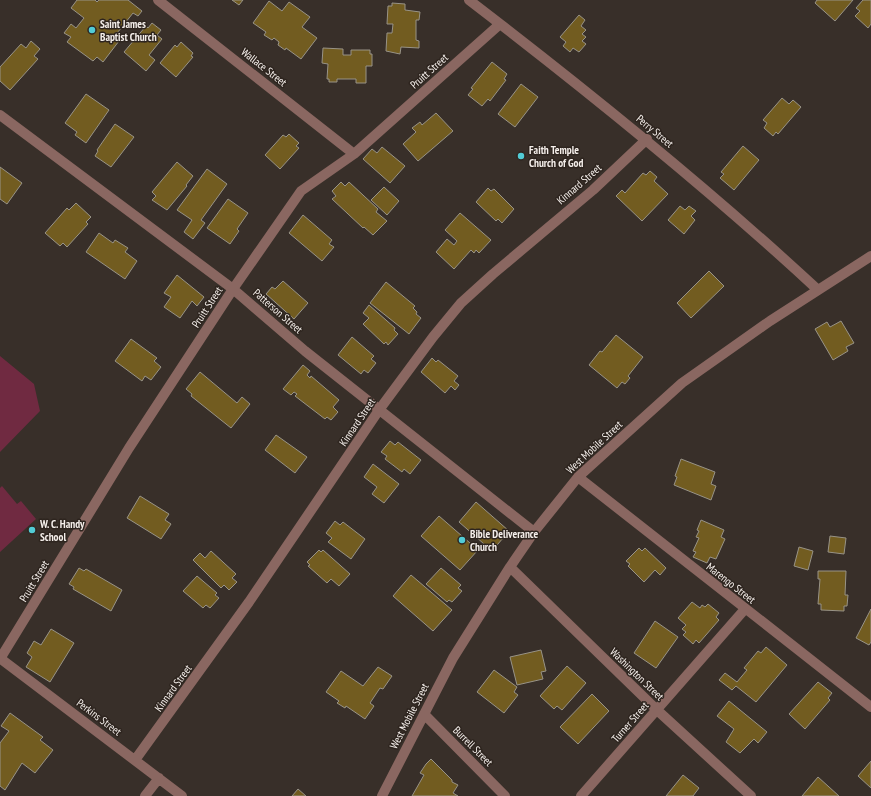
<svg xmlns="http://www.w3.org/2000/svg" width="871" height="796" font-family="'PT Sans Narrow',sans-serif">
<rect width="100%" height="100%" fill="#382f29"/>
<path fill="#702a41" d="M0,356L34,384L40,411L0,452Z
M2,486L17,504L21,501L36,519L0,552V488Z"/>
<path fill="#725c20" stroke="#989387" d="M77,0H95L97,2L99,0H128L142,11L138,16L133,13L114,37L119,41L103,62L97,57L93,61L67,42L71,37L64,33L71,24L76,28L84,18L71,8Z
M232,0H243L239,5Z
M817,0H853L835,21L815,3Z
M863,0H871V24L868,28L855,16L860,11L856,8Z
M269,1L282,11L289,2L310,17L302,27L317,38L301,59L286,48L285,50L278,45L279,42L274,38L272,40L264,35L266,32L253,23Z
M392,3L405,4V10L420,12L419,20H416V40L419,41V48L401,47L400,54L386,51L387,33H392L393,24H387L388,6H392Z
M579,15L585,20L581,26L586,30L582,34L586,37L582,41L586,44L579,52L573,48L570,52L563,46L566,42L560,37Z
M152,23L161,30L157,35L162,39L149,55L155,60L146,71L124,52L146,26L148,28Z
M31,41L40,49L34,56L38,59L10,90L0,81V67L21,44L26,48Z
M181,42L193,53L191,56L193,57L176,77L160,63L175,45L177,47Z
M323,48L343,49V55H351V50H370V54H372V66H366V83H356V79H337V82H329V79H327L328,64L322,63Z
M492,62L507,74L504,79L506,80L490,101L488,99L482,106L468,95L473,89L471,88Z
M521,84L538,97L515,127L498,114Z
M86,94L109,110L86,143L75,135L77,132L65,123Z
M782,98L789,104L793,100L801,107L778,134L776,132L773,136L764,128L767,123L763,120Z
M436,113L453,131L418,161L403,144L416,132L412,128L420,122L422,125Z
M115,124L134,137L111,167L95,156L98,151L97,150Z
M289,134L299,143L296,146L299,148L280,169L265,155L283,135L286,137Z
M743,146L759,160L734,190L720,178L724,174L721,172Z
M382,147L405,166L390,183L363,159L372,149L377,153Z
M177,162L193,176L186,185L187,186L167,210L152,200L156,196L152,192Z
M0,167L22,183L7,204L0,199Z
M207,169L227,184L201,220L205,223L193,239L184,232L192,220L177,210Z
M650,171L657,177L654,181L668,194L642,221L616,196L622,190L625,193L643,173L646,175Z
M341,182L345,186L349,182L378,209L376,212L387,221L373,235L364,227L363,228L332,199L336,196L332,191Z
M384,187L399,201L387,215L371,200Z
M488,188L491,191L494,189L514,209L502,223L498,219L496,221L476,202Z
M228,199L248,213L237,229L239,231L230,244L207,228Z
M76,203L91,217L86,222L88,224L67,247L63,243L60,246L45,233L67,208L69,210Z
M680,206L685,210L689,206L696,211L691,216L695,220L684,234L668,220Z
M460,213L491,240L479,253L476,250L474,253L471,250L454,269L436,252L447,239L454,245L457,241L445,230Z
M303,215L332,240L329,244L334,247L322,261L289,233Z
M99,233L113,243L115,240L128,248L125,252L137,261L125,279L86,252Z
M709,271L724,286L691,318L677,303Z
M177,275L204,297L197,306L192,301L180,318L164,307L171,297L164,293Z
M283,281L308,303L294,319L266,294L272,287L275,289Z
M386,282L415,306L413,308L417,312L416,314L421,318L409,334L370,303Z
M369,305L395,328L394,330L398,334L388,345L386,342L384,344L363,324L369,318L363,313Z
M841,321L854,343L846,347L848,351L833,360L815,329L827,322L830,327Z
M616,335L643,357L628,376L630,378L625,384L622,382L617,388L589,365L600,351L602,352Z
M352,337L374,356L371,359L376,363L368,373L364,370L361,374L338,355Z
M131,339L157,358L154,361L161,367L151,380L145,376L142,381L115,361Z
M432,358L436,362L438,360L458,376L454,381L459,385L455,390L451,386L445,393L421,372Z
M303,365L310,371L307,375L310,378L311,376L339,400L333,407L338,412L331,420L327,417L325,419L295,396L297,394L294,392L291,395L283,389Z
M200,372L237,403L242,397L250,404L231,428L191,396L192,394L186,389Z
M276,435L307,457L295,473L265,450Z
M390,441L395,445L398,442L421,460L410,474L404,469L402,472L385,459L387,456L381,452Z
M681,459L715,472L711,484L716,486L711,500L674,485L677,477L675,476Z
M373,464L399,484L384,503L372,494L377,487L364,477Z
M140,496L169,514L165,520L171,524L161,539L127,518Z
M476,502L509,531L492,551L459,522Z
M439,516L478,550L460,570L421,536Z
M701,520L724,530L721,537L725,539L716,559L710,557L707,563L693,557L696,552L693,551L699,538L696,537L699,531L697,530Z
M335,521L340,525L343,522L365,539L351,559L328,542L332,538L326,533Z
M830,536L846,538L844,554L828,552Z
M799,547L813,551L808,570L794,566Z
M639,548L642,551L645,548L666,568L660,575L655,570L644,582L628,566L630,564L626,561Z
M319,550L321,552L323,550L350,574L339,586L331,579L327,583L308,566L310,565L307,562Z
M211,551L236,574L232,578L237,582L229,590L224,585L221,588L193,560L200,553L205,558Z
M79,568L84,571L86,569L122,590L111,611L73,589L74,587L69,584Z
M441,568L461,585L458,588L462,591L452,602L449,600L447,602L426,584Z
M818,571H846L845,595H848L847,606H844V611L821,610V604H818L820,579H818Z
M411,575L452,610L433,631L393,596Z
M197,576L217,593L215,595L219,598L210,608L206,605L203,608L183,591Z
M692,602L700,608L702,605L705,607L708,604L719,613L716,617L719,620L699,643L696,640L693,644L683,635L686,632L682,629L686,625L678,618Z
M871,609V642L869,645L856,638Z
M655,621L678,637L656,668L634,653Z
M51,629L74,643L50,682L26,667L32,657L27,653L34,641L41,645Z
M766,647L787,665L756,702L736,686L732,690L719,680L725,673L737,682L747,670L744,668L758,651L761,653Z
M541,650L546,671L541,672L543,679L517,685L510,657Z
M567,666L586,683L562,710L557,706L554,709L540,696Z
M378,667L392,676L383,689L380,688L370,703L374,706L365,719L346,706L345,708L337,703L339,701L326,692L341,671L363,686Z
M494,670L517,687L514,692L518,695L504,713L477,692Z
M818,682L832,693L828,698L830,700L805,729L789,714Z
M592,694L609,711L578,744L560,727Z
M729,701L767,732L758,743L754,739L740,753L726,742L734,729L717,716Z
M10,713L43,737L40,740L53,750L35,773L22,763L5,790L0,786V743L9,731L1,726Z
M431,759L452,780V782L458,785L453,793L458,796H412L424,775L420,773L426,764Z
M871,761V788L858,776Z
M683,775L699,788L693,796H666Z
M818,777L839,796H802Z
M298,789L306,796H292Z"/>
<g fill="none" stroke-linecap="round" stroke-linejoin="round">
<path stroke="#8a6761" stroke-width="10" d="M158,0L354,154
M469,0C589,92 707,187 818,290
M0,115L233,289L305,351L534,532
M578,477L871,707
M510,567L657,710L751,796
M0,659L129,448L233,289L301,191L354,154L500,24
M1,659L182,796
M424,714L505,796
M135,760L249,602L379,410L433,337L461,303L493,274L593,190L647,139
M145,796L159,778
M382,796L453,658L510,567L534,532L578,477L682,383L770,321L871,256
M581,796L745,609"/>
</g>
<g fill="#52ccd6" stroke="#2e251f" stroke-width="1.5">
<circle cx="92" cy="30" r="4"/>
<circle cx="521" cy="156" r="4"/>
<circle cx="32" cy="530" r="4"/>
<circle cx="462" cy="540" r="4"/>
</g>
<g text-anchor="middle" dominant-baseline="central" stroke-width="3" stroke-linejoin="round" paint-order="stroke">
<g font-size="11" font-weight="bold" fill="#f5efeb" stroke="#2e251f" text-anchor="start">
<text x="100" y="24">Saint James<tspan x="100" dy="13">Baptist Church</tspan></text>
<text x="529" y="150">Faith Temple<tspan x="529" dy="13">Church of God</tspan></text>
<text x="40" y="524">W. C. Handy<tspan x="40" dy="13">School</tspan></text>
<text x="470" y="534">Bible Deliverance<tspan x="470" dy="13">Church</tspan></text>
</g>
<g font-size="11" fill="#f5efeb" stroke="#2e251f">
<text transform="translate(264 67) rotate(38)">Wallace Street</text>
<text transform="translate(429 71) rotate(-42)">Pruitt Street</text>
<text transform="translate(655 131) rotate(40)">Perry Street</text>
<text transform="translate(579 184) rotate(-41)">Kinnard Street</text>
<text transform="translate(207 307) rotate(-57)">Pruitt Street</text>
<text transform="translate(278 311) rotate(41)">Patterson Street</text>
<text transform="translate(357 422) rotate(-56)">Kinnard Street</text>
<text transform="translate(594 447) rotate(-43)">West Mobile Street</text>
<text transform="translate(34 581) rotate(-59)">Pruitt Street</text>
<text transform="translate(731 583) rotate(38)">Marengo Street</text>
<text transform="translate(637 674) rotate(44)">Washington Street</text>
<text transform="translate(173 688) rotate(-54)">Kinnard Street</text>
<text transform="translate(409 716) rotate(-63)">West Mobile Street</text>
<text transform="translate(99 717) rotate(37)">Perkins Street</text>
<text transform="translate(630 722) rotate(-49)">Turner Street</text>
<text transform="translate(473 746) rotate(45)">Burrell Street</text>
</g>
</g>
</svg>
